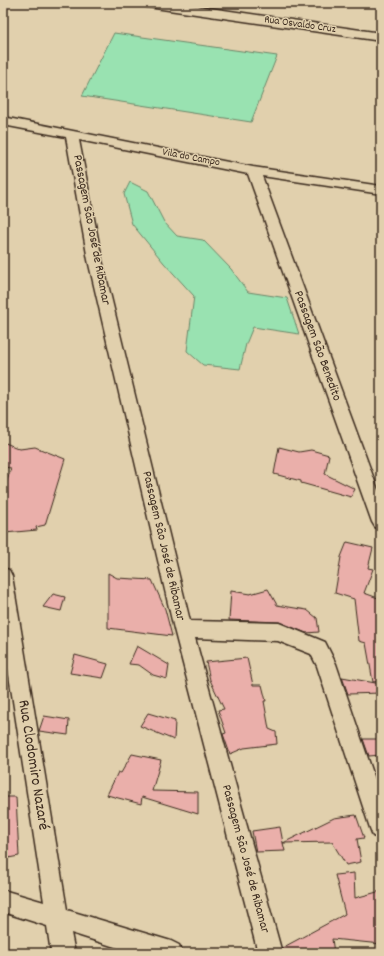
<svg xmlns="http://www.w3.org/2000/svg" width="384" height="956" font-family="Dekko,sans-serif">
<rect width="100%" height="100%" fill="#e1d0ad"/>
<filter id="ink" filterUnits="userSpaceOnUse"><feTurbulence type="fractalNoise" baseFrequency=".025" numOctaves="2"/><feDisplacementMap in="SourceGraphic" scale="8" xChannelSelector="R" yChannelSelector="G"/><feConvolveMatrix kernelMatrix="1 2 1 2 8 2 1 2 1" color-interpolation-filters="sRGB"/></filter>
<g filter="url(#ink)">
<path fill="#99e2b1" stroke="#6a8668" d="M114,33L277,56L251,122L82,96Z
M130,182L148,191L164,222L177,236L203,240L231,269L248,292L287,298L299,334L253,327L246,344L240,369L203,365L187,351L194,296L164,263L132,224L124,194Z"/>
<path fill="#eaafaa" stroke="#3b2a1e" d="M3,442L20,449L35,447L65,459L45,525L36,527L37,530L5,533L7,490H4L11,468L3,467Z
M279,447L299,452L311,450L329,455L325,474L355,489L351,497L301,483V481L274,474Z
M347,542L373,548L368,568L373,569L364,593L381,599V681L373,682L366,643L359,641L354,599L335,593L341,557Z
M108,573L117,578L152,580L165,609L172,636L108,628Z
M268,589L277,605L307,610L317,618L319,632L306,633L279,622L229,620L231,591L250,594Z
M53,594L65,597L61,611L43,607Z
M137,646L169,665L167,679L153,675L139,665L129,664Z
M75,655L108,664L103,678L70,673Z
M247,658L253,685H262L266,701H264L269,729L276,732L277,744L244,748L230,754L223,734L226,733L218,710L224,709L210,680L206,662Z
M342,677L381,684V693L348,694Z
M148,713L175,721L174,740L140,726Z
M44,716L69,720L68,735L39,731Z
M363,739H381V755L369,756Z
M132,754L161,760L152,791L198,792V814L142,797L141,804L107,795L118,772L121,773Z
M3,797H16L19,856L3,859Z
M356,815L364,838L357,839L361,862L346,865L332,842L283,843L285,851L256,852L252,831L280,827L283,843L334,818Z
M354,873L355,898L381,891V944L332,939L334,953H283L282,948L345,914L335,875Z"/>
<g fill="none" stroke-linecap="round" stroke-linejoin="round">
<defs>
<path id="minor" d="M3,117L253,167L381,186V194L262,176L381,498V529L375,527L372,522L248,174L79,140L102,260L190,621L279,623L325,642L336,664L381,797V839L373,836L370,828L317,666L311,654L278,641L195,638L282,953H258L174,629L88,260L66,137L3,125Z
M3,568L9,570L12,576L67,910L171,941L179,945L183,953H134L71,933L75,953H51L47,926L3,912V890L44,902L3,636Z"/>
<path id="tertiary" d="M141,3H176L381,33V41L148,7L143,6Z"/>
</defs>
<use href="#minor" stroke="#3b2a1e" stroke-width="3"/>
<use href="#tertiary" stroke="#3b2a1e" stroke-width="3"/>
<use href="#minor" fill="#e1d0ad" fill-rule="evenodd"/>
<use href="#tertiary" fill="#e1d0ad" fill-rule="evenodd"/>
</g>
</g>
<g text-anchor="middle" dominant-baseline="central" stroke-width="3" stroke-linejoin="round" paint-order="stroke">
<g font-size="11" fill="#3b2a1e" stroke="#e1d0ad">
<text transform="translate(300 25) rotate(8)">Rua Osvaldo Cruz</text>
<text transform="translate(191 158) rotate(11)">Vila do Campo</text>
</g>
<g font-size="13" fill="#3b2a1e" stroke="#e1d0ad">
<text transform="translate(91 230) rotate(79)">Passagem São José de Ribamar</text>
<text transform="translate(317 346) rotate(70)">Passagem São Benedito</text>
<text transform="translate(163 546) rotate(77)">Passagem São José de Ribamar</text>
<text transform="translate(245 859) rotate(75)">Passagem São José de Ribamar</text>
</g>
<g font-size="16" fill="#3b2a1e" stroke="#e1d0ad">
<text transform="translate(33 765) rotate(81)">Rua Clodomiro Nazaré</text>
</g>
</g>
<rect width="384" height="956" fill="none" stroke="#e1d0ad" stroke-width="16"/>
<rect x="8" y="8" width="368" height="940" fill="none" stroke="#3b2a1e" stroke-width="1.5" filter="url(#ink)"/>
</svg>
